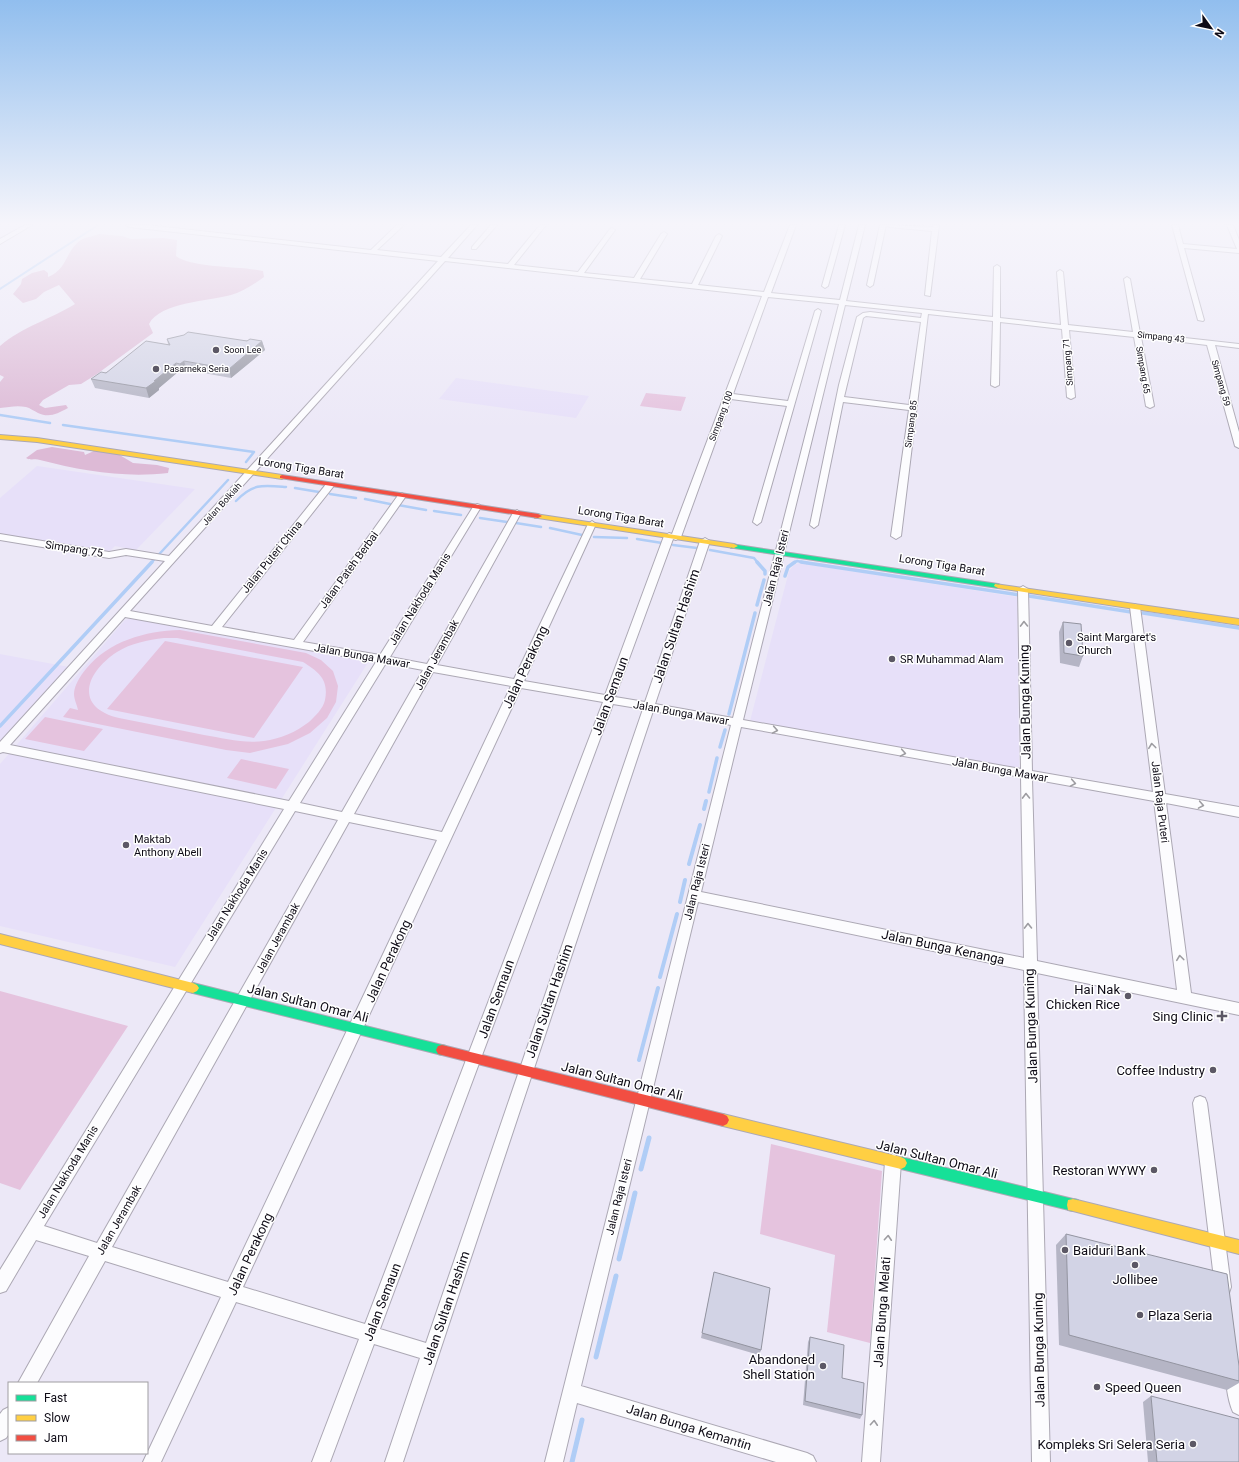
<svg xmlns="http://www.w3.org/2000/svg" width="1239" height="1462" font-family="Roboto,sans-serif">
<rect width="100%" height="100%" fill="#ece8f7"/>
<path fill="#e7e0f9" d="M456,378L589,396L576,418L439,399Z
M37,466L195,489L136,550L115,546L109,552L0,534V498Z
M799,563L1017,597L1019,769L750,721L789,571L794,565Z
M132,618L369,661L175,967L0,926V764L125,620Z
M0,654L69,667L0,744Z"/>
<path fill="#e5c3de" fill-rule="evenodd" d="M646,393L686,397L681,411L640,406Z
M180,630L306,653L321,660L333,671L338,686L336,702L327,718L310,733L288,744L250,753L226,750L63,717L70,708L78,710C77,705 74,699 74,694C74,686 80,676 86,669C109,641 145,631 180,630ZM164,638H177L303,662C319,672 329,680 325,700C323,709 315,716 309,722C296,732 280,739 264,741C244,744 223,738 204,735C176,729 148,724 119,718C74,707 85,673 117,652C131,643 148,640 164,638Z
M165,641L303,667L254,738L107,709Z
M45,717L103,729L84,751L25,739Z
M241,759L289,769L276,789L227,778Z
M0,991L128,1026L20,1190L0,1183Z
M771,1144L882,1171L870,1343L827,1332L835,1255L760,1234Z"/>
<path fill="#ddbad6" d="M99,234L122,236L131,239L163,238L177,240L176,256C191,268 241,266 263,271L264,277C254,284 243,292 231,295C210,301 160,302 149,324L153,333L97,374L81,384L69,385L43,400L39,405L45,408L66,405L68,408C57,414 49,418 38,413C34,411 30,408 26,407C17,405 9,407 0,408V382L4,377L0,375V346C22,327 51,319 75,304L59,285L44,292L36,299L23,303L13,294L21,284L22,279L32,273L44,270L48,273V277C68,269 65,251 81,240C86,237 94,236 99,234Z
M52,447L84,452L85,455L94,451L118,454L133,463L157,465L169,468L168,473C124,478 83,471 40,460C35,458 31,461 26,458L37,450Z"/>
<g fill="none" stroke-linecap="round" stroke-linejoin="round">
<path stroke="#b0cdf6" stroke-width="2" d="M0,289L98,225"/>
<path stroke="#b0cdf6" stroke-width="2.5" d="M0,415L50,423
M63,425L254,452L246,462
M295,488L319,492
M330,494L356,498
M365,499L390,504
M236,501C253,483 263,485 286,487
M398,505L426,510
M434,511L461,515
M480,518L507,522
M516,523L541,527
M550,528L582,535
M594,537L627,538
M637,539L662,543
M673,545L697,548
M710,550L754,558L758,563
M151,563L228,480
M793,563L797,561L807,563"/>
<path stroke="#b0cdf6" stroke-width="3.5" d="M757,562L765,571V574
M801,562L1019,595
M785,576L788,567L795,562
M1029,596L1131,612
M757,605L764,580
M1143,613L1239,628
M729,714L755,613
M0,726L152,562
M720,747L725,730
M709,792L717,758"/>
<path stroke="#b0cdf6" stroke-width="4" d="M704,809L706,801
M689,864L700,825
M680,902L685,880
M660,977L677,914
M639,1060L658,988"/>
<path stroke="#b0cdf6" stroke-width="5" d="M641,1169L649,1138
M619,1259L635,1193
M596,1357L616,1276
M572,1462L582,1420"/>
<defs>
<path id="street" d="M25,225H32L0,244V239Z
M126,225H147L371,250L397,225H404L377,250L441,257L471,225H477L448,258L508,264L540,225H546L514,265L578,272L610,229L612,228L615,230L584,273L634,278L661,234L664,232L667,234L640,279L692,284L716,236L719,234L722,236L698,285L764,292L790,225H796L771,293L840,300L859,225H865L846,301L993,317L994,267L997,265L1000,267V318L1061,325L1057,272L1060,270L1063,272L1068,325L1133,332L1124,279L1127,277L1130,279L1140,333L1239,344V348L1215,345L1239,432V448L1235,446L1207,345L1141,337L1154,406L1150,408L1146,406L1134,337L1069,330L1075,397L1071,399L1067,397L1062,329L1000,322L999,385L995,387L991,385L993,321L928,314L901,536L896,539L891,536L909,410L843,402L818,525L814,528L810,525L839,385L857,317L863,313L870,312L921,318L922,313L845,305L743,720L1021,769L1018,589L1023,586L1028,589L1032,771L1153,792L1130,607L1135,604L1140,607L1165,794L1239,807V817L1166,803L1191,993L1239,1003V1015L1037,973L1050,1462H1032L1024,970L698,902L581,1386L807,1453L813,1456L816,1462H776L577,1403L563,1462H545L731,725L653,711L403,1462H385L420,1358L374,1344L330,1462H312L359,1339L236,1302L161,1462H143L221,1297L105,1261L37,1383H18L89,1256L36,1240L6,1291L0,1293V1270L284,809L3,752L0,753V742L165,561L126,555L109,558L0,540V534L109,552L126,549L169,556L438,261L129,227ZM445,261L762,296L672,534L669,533L664,536L605,695L524,681L596,524L592,521L588,524L514,679L437,665L521,513L517,510L513,513L427,664L390,657L481,507L480,505L477,504L473,507L380,655L303,642L406,496L402,493L399,494L294,640L222,627L333,487L334,485L333,483H327L212,626L130,611ZM768,297L839,304L733,718L655,704L710,541L705,538L700,541L645,702L615,697L673,539L676,540L681,537L731,399L787,406L753,522L757,525L761,522L821,311L818,309L815,311L788,401L733,394ZM866,316L921,322L909,405L844,397L863,318ZM125,617L376,662L289,801L10,745ZM386,663L423,670L342,812L300,803ZM433,672L511,686L442,832L354,814ZM521,688L603,702L365,1324L243,1287ZM613,704L643,709L426,1343L380,1329ZM741,727L1021,777L1024,958L701,892ZM1032,779L1154,801L1177,990L1037,961ZM295,811L338,820L97,1243L44,1226ZM349,822L437,840L228,1282L112,1247Z
M491,225H497L476,249H472V247Z
M839,225H845L828,286L825,288L822,286Z
M880,225H886L873,285L870,287L867,285Z
M886,225L933,227V225H939L930,296L925,295L932,231L889,227Z
M1172,225H1178L1183,244L1237,249L1227,225H1233L1239,240V253L1184,248L1204,320L1203,321L1198,320Z
M1200,1096L1205,1098L1207,1103L1231,1287L1229,1293L1223,1295L1217,1293L1215,1287L1193,1103L1195,1098Z
M893,1154L898,1157L901,1162L880,1462H862L885,1162L888,1157Z
M1234,1360L1239,1362V1415L1233,1412C1228,1401 1223,1374 1228,1363Z
M9,1407V1434L6,1438L0,1441V1414L3,1410Z"/>
<path id="fast" d="M731,544L998,584L1002,586L998,588L734,548H731Z
M193,983L442,1045L446,1046L448,1050L446,1054L442,1055L193,993L189,991L187,988L189,985Z
M901,1157L1073,1199L1078,1200L1079,1205L1078,1210L1073,1211L901,1169L897,1167L895,1163L897,1159Z"/>
<path id="slow" d="M0,435L37,438L282,475L285,477L282,479L37,442L0,439Z
M535,514L734,544L738,546L734,548L538,518H535Z
M995,584L1239,619V625L998,588L994,586Z
M0,934L193,983L197,985L199,988L197,991L193,993L0,944Z
M723,1114L901,1157L905,1159L907,1163L905,1167L901,1169L723,1126L719,1124L717,1120L719,1116Z
M1073,1199L1239,1240V1254L1073,1211L1068,1210L1067,1205L1068,1200Z"/>
<path id="jam" d="M282,475L538,514L542,516L538,518L280,478V476Z
M442,1045L723,1114L727,1116L729,1120L727,1124L723,1126L442,1055L438,1054L436,1050L438,1046Z"/>
</defs>
<use href="#street" stroke="#aca8b4" stroke-width="2"/>
<use href="#fast" stroke="#aca8b4" stroke-width="2"/>
<use href="#slow" stroke="#aca8b4" stroke-width="2"/>
<use href="#jam" stroke="#aca8b4" stroke-width="2"/>
<use href="#street" fill="#fcfcfe" fill-rule="evenodd"/>
<use href="#fast" fill="#16e098" fill-rule="evenodd"/>
<use href="#slow" fill="#ffcf43" fill-rule="evenodd"/>
<use href="#jam" fill="#f24e42" fill-rule="evenodd"/>
</g>
<path fill="#b5b5c5" d="M167,339L262,341L265,350L231,378L187,370L183,373L178,372L159,388V390L149,398L95,388L91,379L168,344Z
M1063,622L1083,656L1079,667L1060,663L1059,632Z
M1066,1234L1239,1366V1383L1227,1390L1059,1345L1056,1245Z
M714,1272L761,1350L759,1355L701,1338Z
M810,1337L842,1378L862,1415L860,1419L803,1405L808,1342Z
M1151,1396L1239,1462H1148L1143,1402Z"/>
<path fill="#9394a0" d="M262,341L265,350L231,378L229,369Z
M184,361L187,370L183,373L180,364Z
M176,363L178,372L159,388V390L149,398L146,388L154,381Z"/>
<path fill="#d2d3e5" stroke="#9394a0" d="M188,332L247,341L250,339L262,341L229,369L184,361L180,364L176,363L154,381H156L146,388L91,379L101,372L106,373L146,341L170,345L167,339L184,335Z
M1063,622L1081,624L1083,656L1064,653Z
M1066,1234L1227,1274L1239,1366V1381L1069,1335Z
M714,1272L770,1288L761,1350L702,1333Z
M810,1337L844,1345L842,1378L864,1383L862,1415L805,1401Z
M1151,1396L1239,1419V1462H1157Z"/>
<defs><path id="oneway-chevron" d="M-2-3.5L2.5 0L-2 3.5" fill="none" stroke-width="1.6" stroke-linecap="round" stroke-linejoin="round"/></defs>
<g stroke="#9d9ca1">
<use href="#oneway-chevron" transform="translate(1024 624) rotate(-91)"/>
<use href="#oneway-chevron" transform="translate(775 730) rotate(10)"/>
<use href="#oneway-chevron" transform="translate(1152 746) rotate(-97)"/>
<use href="#oneway-chevron" transform="translate(903 753) rotate(10)"/>
<use href="#oneway-chevron" transform="translate(1073 783) rotate(10)"/>
<use href="#oneway-chevron" transform="translate(1026 796) rotate(-91)"/>
<use href="#oneway-chevron" transform="translate(1201 805) rotate(10)"/>
<use href="#oneway-chevron" transform="translate(1028 926) rotate(-91)"/>
<use href="#oneway-chevron" transform="translate(1180 958) rotate(-97)"/>
<use href="#oneway-chevron" transform="translate(888 1238) rotate(-86)"/>
<use href="#oneway-chevron" transform="translate(874 1423) rotate(-86)"/>
</g>
<linearGradient id="sky" x2="0" y2="1"><stop stop-color="#91beee"/><stop offset="0.52" stop-color="#f6f5fb"/><stop offset="1" stop-color="#f6f5fb" stop-opacity="0"/></linearGradient>
<rect width="1239" height="430" fill="url(#sky)"/>
<g fill="#5c5865" stroke="#fff" stroke-width="1.5">
<circle cx="216" cy="350" r="4"/>
<circle cx="156" cy="369" r="4"/>
<circle cx="1069" cy="643" r="4"/>
<circle cx="892" cy="659" r="4"/>
<circle cx="126" cy="845" r="4"/>
<circle cx="1128" cy="996" r="4"/>
<path d="M1220 1010h4v4h4v4h-4v4h-4v-4h-4v-4h4z"/>
<circle cx="1213" cy="1070" r="4"/>
<circle cx="1154" cy="1170" r="4"/>
<circle cx="1065" cy="1250" r="4"/>
<circle cx="1135" cy="1265" r="4"/>
<circle cx="1140" cy="1315" r="4"/>
<circle cx="823" cy="1366" r="4"/>
<circle cx="1097" cy="1387" r="4"/>
<circle cx="1193" cy="1444" r="4"/>
</g>
<g text-anchor="middle" dominant-baseline="central" stroke-width="3" stroke-linejoin="round" paint-order="stroke">
<g font-size="9" fill="#0e0b16" stroke="#fff">
<text transform="translate(1161 337) rotate(6)">Simpang 43</text>
<text transform="translate(1068 362) rotate(-95)">Simpang 71</text>
<text transform="translate(1143 370) rotate(80)">Simpang 65</text>
<text transform="translate(1221 383) rotate(74)">Simpang 59</text>
<text transform="translate(721 416) rotate(-70)">Simpang 100</text>
<text transform="translate(911 424) rotate(-83)">Simpang 85</text>
<text transform="translate(222 504) rotate(-48)">Jalan Bolkiah</text>
</g>
<g font-size="9" fill="#0e0b16" stroke="#fff" text-anchor="start">
<text x="224" y="350">Soon Lee</text>
<text x="164" y="369">Pasarneka Seria</text>
</g>
<g font-size="11" fill="#0e0b16" stroke="#fff">
<text transform="translate(301 468) rotate(9)">Lorong Tiga Barat</text>
<text transform="translate(621 517) rotate(9)">Lorong Tiga Barat</text>
<text transform="translate(74 549) rotate(9)">Simpang 75</text>
<text transform="translate(272 557) rotate(-51)">Jalan Puteri China</text>
<text transform="translate(942 565) rotate(9)">Lorong Tiga Barat</text>
<text transform="translate(776 568) rotate(-76)">Jalan Raja Isteri</text>
<text transform="translate(349 570) rotate(-54)">Jalan Pateh Berbai</text>
<text transform="translate(420 599) rotate(-58)">Jalan Nakhoda Manis</text>
<text transform="translate(437 655) rotate(-61)">Jalan Jerambak</text>
<text transform="translate(362 656) rotate(10)">Jalan Bunga Mawar</text>
<text transform="translate(681 713) rotate(10)">Jalan Bunga Mawar</text>
<text transform="translate(1000 770) rotate(10)">Jalan Bunga Mawar</text>
<text transform="translate(1160 802) rotate(83)">Jalan Raja Puteri</text>
<text transform="translate(697 882) rotate(-76)">Jalan Raja Isteri</text>
<text transform="translate(237 895) rotate(-58)">Jalan Nakhoda Manis</text>
<text transform="translate(278 938) rotate(-61)">Jalan Jerambak</text>
<text transform="translate(68 1172) rotate(-59)">Jalan Nakhoda Manis</text>
<text transform="translate(619 1197) rotate(-76)">Jalan Raja Isteri</text>
<text transform="translate(119 1220) rotate(-60)">Jalan Jerambak</text>
</g>
<g font-size="11" fill="#0e0b16" stroke="#fff" text-anchor="start">
<text x="1077" y="637">Saint Margaret's<tspan x="1077" dy="13">Church</tspan></text>
<text x="900" y="659">SR Muhammad Alam</text>
<text x="134" y="839">Maktab<tspan x="134" dy="13">Anthony Abell</tspan></text>
</g>
<g font-size="13" fill="#0e0b16" stroke="#fff">
<text transform="translate(676 626) rotate(-71)">Jalan Sultan Hashim</text>
<text transform="translate(525 667) rotate(-65)">Jalan Perakong</text>
<text transform="translate(610 696) rotate(-70)">Jalan Semaun</text>
<text transform="translate(1025 702) rotate(-91)">Jalan Bunga Kuning</text>
<text transform="translate(943 947) rotate(12)">Jalan Bunga Kenanga</text>
<text transform="translate(388 961) rotate(-65)">Jalan Perakong</text>
<text transform="translate(496 999) rotate(-70)">Jalan Semaun</text>
<text transform="translate(549 1001) rotate(-71)">Jalan Sultan Hashim</text>
<text transform="translate(308 1003) rotate(14)">Jalan Sultan Omar Ali</text>
<text transform="translate(1031 1026) rotate(-92)">Jalan Bunga Kuning</text>
<text transform="translate(622 1081) rotate(14)">Jalan Sultan Omar Ali</text>
<text transform="translate(937 1159) rotate(14)">Jalan Sultan Omar Ali</text>
<text transform="translate(250 1254) rotate(-65)">Jalan Perakong</text>
<text transform="translate(382 1302) rotate(-69)">Jalan Semaun</text>
<text transform="translate(446 1308) rotate(-71)">Jalan Sultan Hashim</text>
<text transform="translate(882 1312) rotate(-86)">Jalan Bunga Melati</text>
<text transform="translate(1039 1350) rotate(-91)">Jalan Bunga Kuning</text>
<text transform="translate(689 1427) rotate(17)">Jalan Bunga Kemantin</text>
</g>
<g font-size="13" fill="#0e0b16" stroke="#fff" text-anchor="end">
<text x="1120" y="989">Hai Nak<tspan x="1120" dy="15">Chicken Rice</tspan></text>
<text x="1213" y="1016">Sing Clinic</text>
<text x="1205" y="1070">Coffee Industry</text>
<text x="1146" y="1170">Restoran WYWY</text>
<text x="1073" y="1250" text-anchor="start">Baiduri Bank</text>
<text x="1135" y="1279" text-anchor="middle">Jollibee</text>
<text x="1148" y="1315" text-anchor="start">Plaza Seria</text>
<text x="815" y="1359">Abandoned<tspan x="815" dy="15">Shell Station</tspan></text>
<text x="1105" y="1387" text-anchor="start">Speed Queen</text>
<text x="1185" y="1444">Kompleks Sri Selera Seria</text>
</g>
</g>
<rect x="8" y="1382" width="140" height="72" fill="#ffffff" stroke="#9f9da2"/>
<rect x="16" y="1395" width="20" height="6" fill="#16e098" stroke="#9f9da2"/>
<text x="44" y="1402" font-size="12" fill="#0e0b16">Fast</text>
<rect x="16" y="1415" width="20" height="6" fill="#ffcf43" stroke="#9f9da2"/>
<text x="44" y="1422" font-size="12" fill="#0e0b16">Slow</text>
<rect x="16" y="1435" width="20" height="6" fill="#f24e42" stroke="#9f9da2"/>
<text x="44" y="1442" font-size="12" fill="#0e0b16">Jam</text>
<g transform="translate(1211 28) rotate(123)" stroke="#ffffff" stroke-width="3" paint-order="stroke">
<path d="M0-3L7 15L0 10L-7 15Z" fill="#0e0b16"/>
<text y="-6" font-size="11" font-weight="bold" text-anchor="middle" fill="#0e0b16">N</text>
</g>
</svg>
